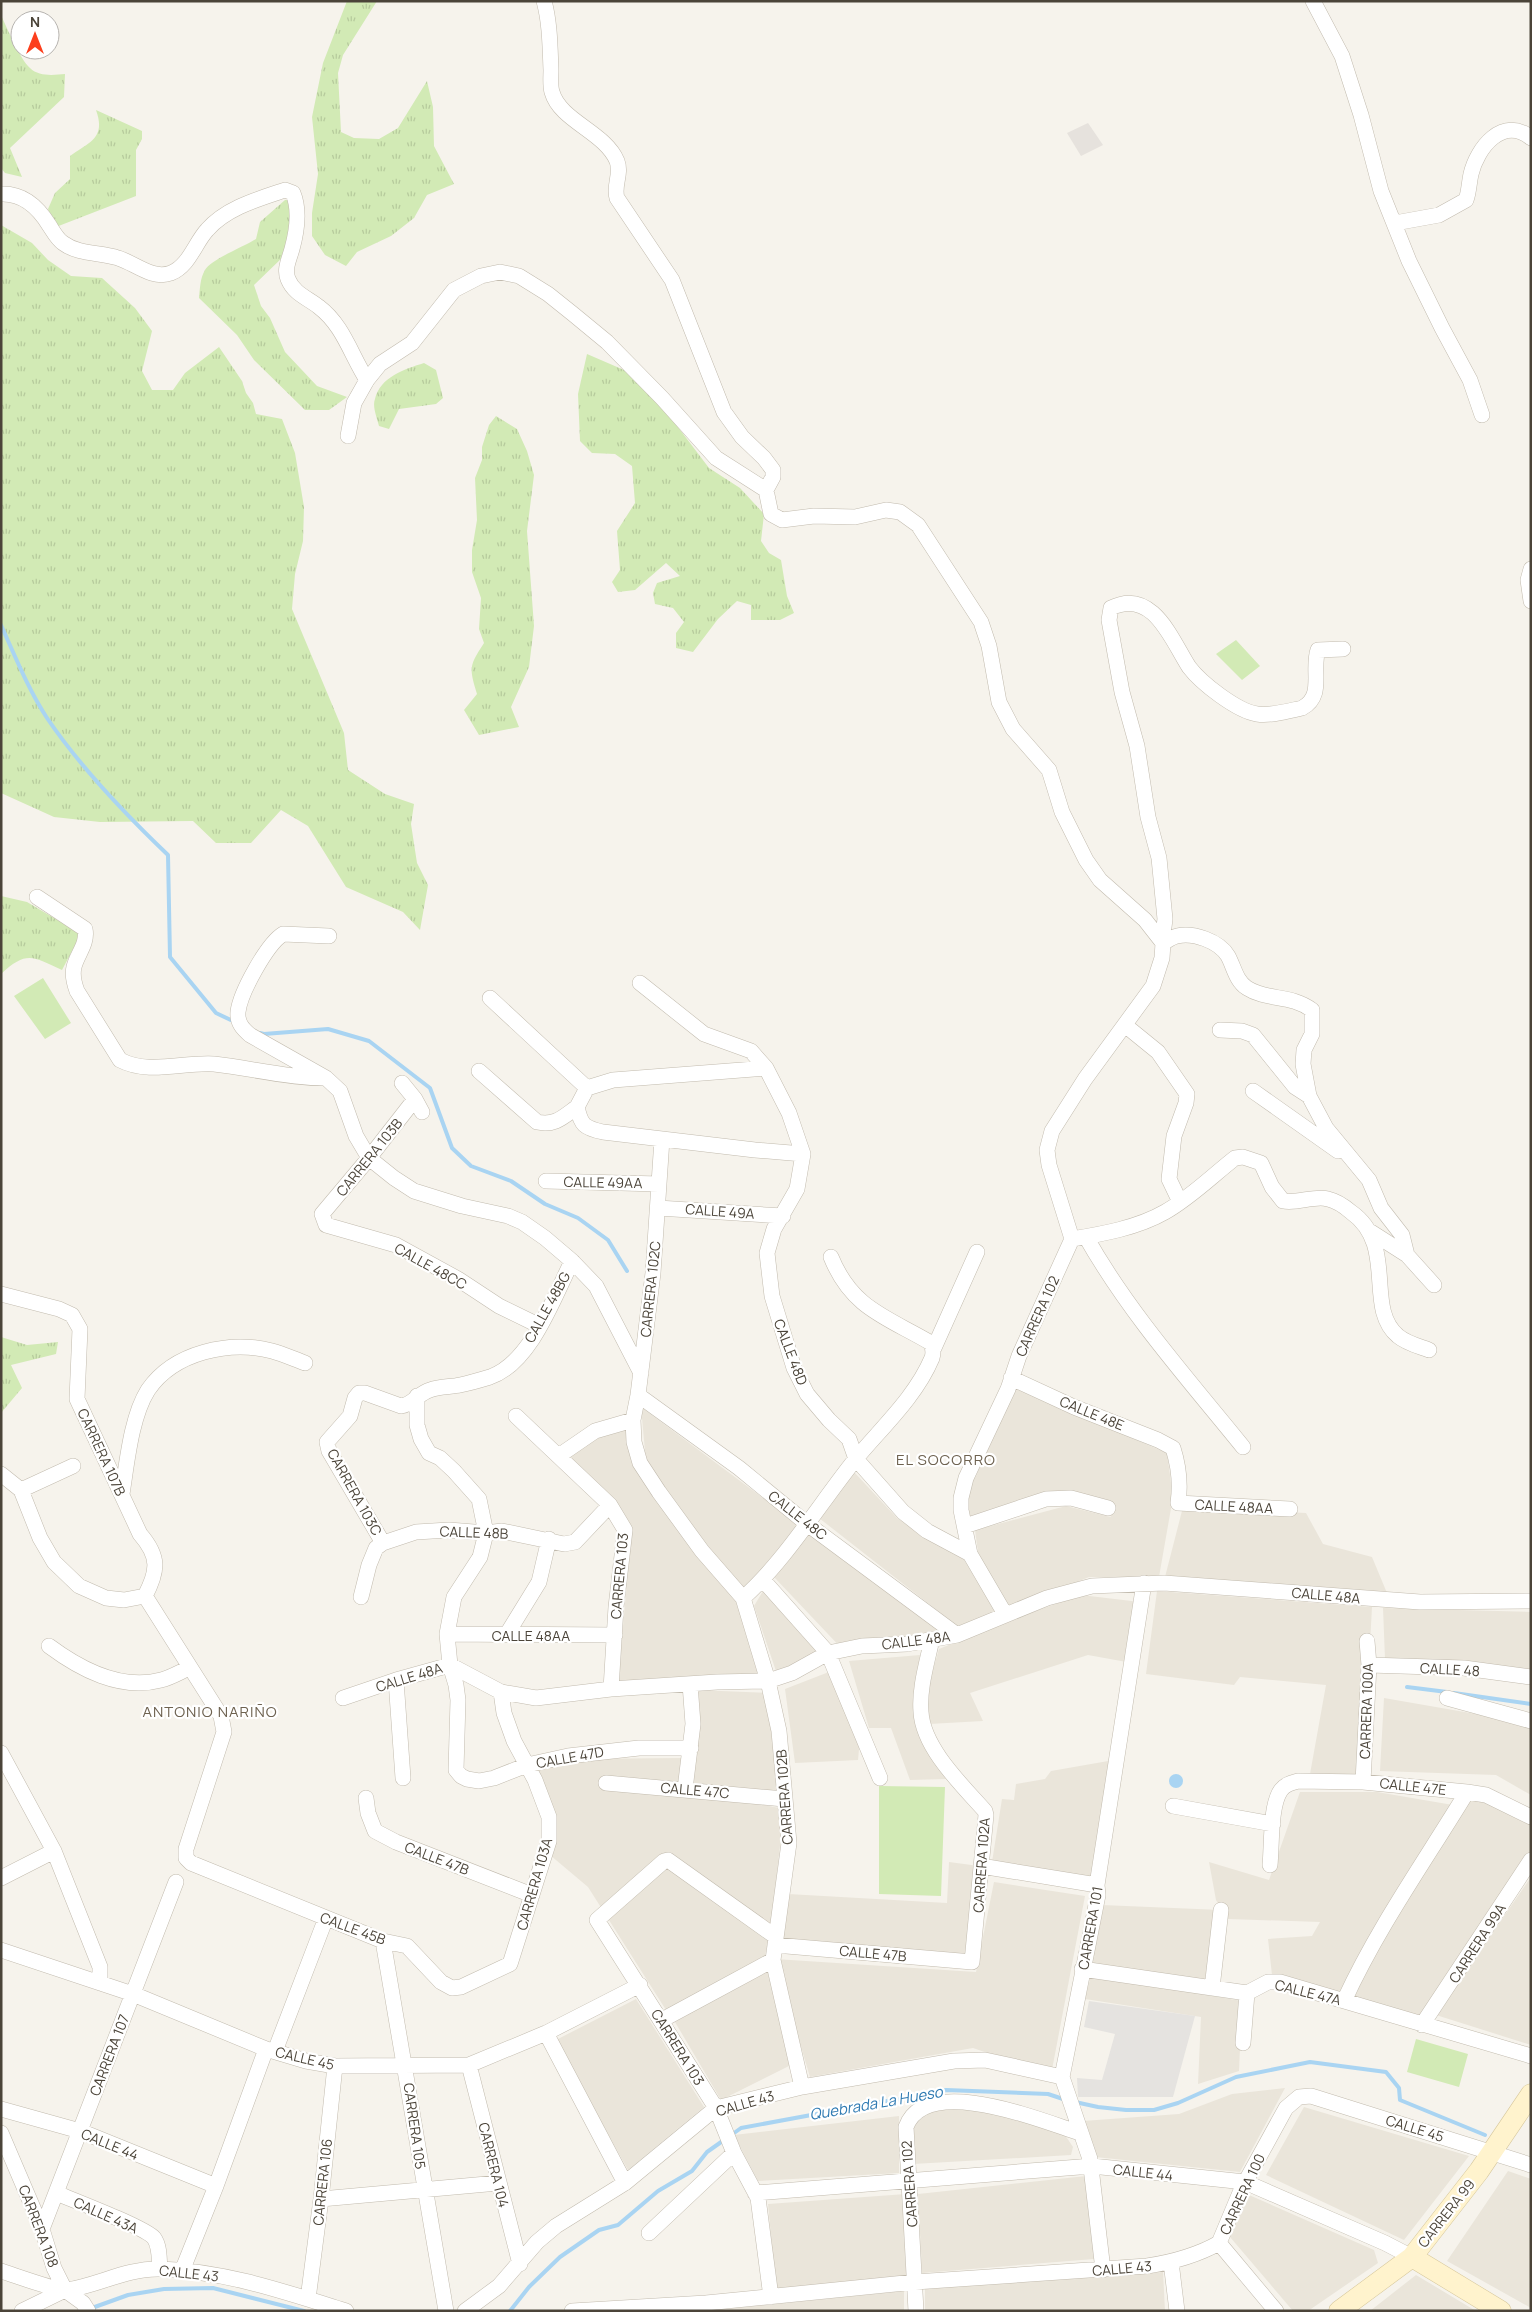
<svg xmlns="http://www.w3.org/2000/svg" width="1532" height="2312" font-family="Manrope,sans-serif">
<defs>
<pattern id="grass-tufts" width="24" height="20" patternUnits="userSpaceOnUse" patternTransform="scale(1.25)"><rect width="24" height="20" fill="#d2eab5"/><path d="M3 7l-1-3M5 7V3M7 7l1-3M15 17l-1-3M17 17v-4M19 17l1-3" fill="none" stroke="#b6ca9c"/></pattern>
</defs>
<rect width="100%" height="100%" fill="#f6f3ec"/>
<path fill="#eae5da" d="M1015,1388L1167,1453L1173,1497L1159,1577H1089L1006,1612L978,1552L975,1530L1066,1506L1111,1517L1108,1508L1069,1490L968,1517L961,1498L976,1476Z
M641,1407L798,1524L743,1609L764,1679L618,1682L631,1536L568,1458L594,1437L628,1425L645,1451Z
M854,1472L897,1518L963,1558L997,1615L957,1626L819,1518Z
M1183,1507L1306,1513L1323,1544L1372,1557L1387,1593L1165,1577Z
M807,1531L939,1630L923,1640L845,1652L774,1577Z
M763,1591L829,1657L778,1677L754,1606Z
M1157,1591L1372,1607L1368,1681L1359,1774H1310L1326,1685L1240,1677L1234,1685L1146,1674Z
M1081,1595L1140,1602L1132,1663L1088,1655L970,1693L983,1721L929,1724L927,1689L939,1649L1002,1623Z
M1383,1608L1531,1612V1677L1385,1659Z
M920,1655L915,1718L946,1779L910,1780L891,1728H869L849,1661Z
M834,1670L860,1739L858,1760L795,1763L785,1689Z
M697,1690L768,1693L780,1796L710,1794L784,1809L771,1928L765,1956L666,2010L588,1887L550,1855L534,1770L572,1759L684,1758Z
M1384,1698L1499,1718L1531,1728V1795L1496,1775L1380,1771Z
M1114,1760L1094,1879L992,1862L1002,1799L1014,1800L1016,1784L1045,1779L1051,1771Z
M1300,1792H1377L1453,1805L1340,1995L1272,1975L1268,1939L1312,1936L1320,1922L1228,1919L1216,1900L1209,1862L1269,1880Z
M1467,1792L1531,1818V1860L1422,2025L1344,2001Z
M949,1862L979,1866L967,1956L783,1939L788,1894L947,1903Z
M1531,1877V2045L1436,2015Z
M994,1882L1085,1896L1051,2075L973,2048L810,2077L775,1959L976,1972Z
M1102,1905L1221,1910L1203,1986L1089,1970Z
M767,1969L791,2065L721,2100L675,2022Z
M1091,1975L1242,2001L1239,2071L1198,2084L1201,2017L1085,1999Z
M636,1999L704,2107L628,2170L556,2040Z
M1285,2088L1240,2172L1095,2157L1083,2121L1179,2114L1232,2094Z
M968,2106L1063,2132L1073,2147L1071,2155L913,2164L912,2129L917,2118L936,2108Z
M1304,2107L1469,2156L1404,2240L1266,2175Z
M899,2116V2173L758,2181L734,2135Z
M1508,2171L1531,2179V2308L1447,2261Z
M1086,2176L1094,2259L922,2273L918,2194Z
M906,2194L907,2276L776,2291L768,2204Z
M1249,2195L1374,2250L1378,2263L1308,2311H1293L1230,2237Z
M1163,2272L1165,2311H925V2287Z
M1416,2275L1476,2311H1370Z
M904,2291V2311H717V2310Z"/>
<path fill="#e6e2dd" d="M1088,123L1103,145L1081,156L1067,133Z"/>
<path fill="url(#grass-tufts)" d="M347,1H377L343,55L338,73L341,132L354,138L379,139L398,128L427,81L433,107L434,146L454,184L427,195L414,218L391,236L357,252L346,266L325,255L312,236V213L318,174L312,117L323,63Z
M1,15C7,28 20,59 30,68C39,77 54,75 65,74L64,97L10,148L22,177L5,173L1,168Z
M96,110L142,131V139L136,150V196L56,227L48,209L55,193L70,179V156C90,142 106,138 96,110Z
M285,200H293L296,218L283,257L254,285L261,306L270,318L285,352L317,386L347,397L329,410H305L254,360L237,335L199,298C200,289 200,278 205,270C210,260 245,246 256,239L260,222Z
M1,225L32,243L48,260L71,276L102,278L135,308L152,331L142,371L152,390H173L185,373L219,347L242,381L246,393L253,403L256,414L282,419L295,453L304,507L303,541L295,574L292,609L344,733L348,770L385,794L414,804L411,824L417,863L428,885L420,930L403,912L346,887L308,826L281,810L251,843H216L193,821L100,822L54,817L1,793Z
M587,354L631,373L649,389L709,468L740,488L764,514L761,541L769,553L781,560L787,596L794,613L780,620H751V605L737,601L718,619L693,652L676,648V633L684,622L673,608L655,604L653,593L657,583L680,576L666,563L635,590L618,592L612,582L620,570L617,531L635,503L632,466L615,454L592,453L580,441L578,394Z
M424,363L436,370L443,398L436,404L399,409L389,429L379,426C377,418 372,406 375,399C380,377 405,369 424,363Z
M496,416L517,429L527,451L534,475L527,531L534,626L529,667L511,707L519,727L479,735L464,710L477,694C469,668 469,666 484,643L479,629L481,598L472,572V550L477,520L475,478L482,460V447L489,425Z
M1,896L27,902L81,934L62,970C33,957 27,950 1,974Z
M1,1337L27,1345L58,1342L56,1354L11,1365L22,1388L1,1413Z"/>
<path fill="#d2eab5" d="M1236,640L1260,666L1242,680L1216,654Z
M43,978L71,1023L45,1039L14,996Z
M879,1786L945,1787L941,1896L879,1894Z
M1416,2039L1468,2054L1459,2087L1407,2072Z"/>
<path fill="#e5e3e0" d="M1089,2001L1195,2016L1173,2097H1078L1077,2078L1102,2080L1115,2034L1084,2027Z"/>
<path fill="#a9d4f2" d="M1169 1781a7 7 0 1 1 14 0a7 7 0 1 1-14 0Z"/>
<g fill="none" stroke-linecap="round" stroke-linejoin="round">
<path stroke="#a9d4f2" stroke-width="4" d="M1,625C15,656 28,689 47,718C81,768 124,813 168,855L170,957L216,1013L235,1022
M260,1033L264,1034L328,1029L369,1041L430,1088L452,1148L471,1166L511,1181L545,1204L578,1218L608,1240L627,1271
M1407,1687L1447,1692
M1454,1693L1531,1704
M1075,2102L1098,2107L1126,2110H1154L1178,2103L1236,2077L1310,2062L1386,2072L1399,2088L1400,2100L1485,2135
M730,2136L741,2128L887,2101L927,2096L946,2090L1048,2094L1066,2100
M92,2308L128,2295L164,2289L213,2288L304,2311
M510,2311L529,2287L560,2257L599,2230L618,2225L658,2191L692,2171L707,2152L724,2140"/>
<defs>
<path id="street" d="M544,1C550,23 550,47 551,70C551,77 550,86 552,92C560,121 605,132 617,161C622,174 613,186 617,198L672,280L724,412L742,437L764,458L773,470V477L766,490
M1313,1L1342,56L1361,115L1381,191L1409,261L1442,328L1470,380L1482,415
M1,194C23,193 38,207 49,225C53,231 57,239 63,243C79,255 100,252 118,258C135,263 152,280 171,273C189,266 195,243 207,230C226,208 258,199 285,190L293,193C300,210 297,231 292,249C289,260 284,269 288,279C294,294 308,298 319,307C343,325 351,355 367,380
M1395,223L1439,215L1466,200C1469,192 1469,183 1471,174C1477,148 1503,115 1531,138
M348,436L354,403L367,380L380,364L412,343L454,290L481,276L500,272L519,276L548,294L573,314L607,342L662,398L716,458L766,490L771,514L782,520L814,516L855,517L886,510L900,512L918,525L981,622L989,646L999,702L1013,729L1049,770L1062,812L1086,860L1100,880L1145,920L1163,943L1162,958L1153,986L1085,1079L1052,1131L1047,1150L1049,1165L1072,1239
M1531,569L1528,580L1531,601
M37,897L85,929C88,944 77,954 74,967C72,975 74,983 77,991L120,1060C149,1075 182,1062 214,1064C251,1068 286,1078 324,1078
M1157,934L1164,927L1165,919L1159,858L1148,817L1137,746L1122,692L1109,620L1111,608C1153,587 1172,641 1189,667C1201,683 1237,711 1257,714C1271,716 1288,711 1302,708C1325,696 1311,670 1318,650L1343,649
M329,936L283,934C267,944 240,993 238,1012C237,1023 243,1029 250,1035L326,1078L340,1091L356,1136L369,1158L394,1178L414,1191L462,1206L508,1216L522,1222L545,1238L572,1261L596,1286L641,1373
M1163,943C1167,941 1172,937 1177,936C1193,932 1219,941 1228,956C1234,967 1236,981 1247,988C1267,1001 1291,994 1312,1010V1034L1304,1050L1303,1064L1309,1096L1326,1128L1369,1180L1381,1208L1402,1235L1407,1255L1371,1232
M640,983L704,1034L751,1051L766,1068
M490,998L587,1088
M1126,1026L1158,1052L1187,1094L1186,1103L1174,1136L1169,1179L1180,1202
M1220,1030L1242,1031L1253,1035L1295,1087L1309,1096
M479,1071L537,1122C555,1126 563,1117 577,1107
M402,1083L415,1099L422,1112
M1253,1091L1338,1151
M415,1099L369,1158L322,1214L326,1225L396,1245L458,1279L499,1306L540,1326
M662,1139L653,1273L638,1395L633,1420L634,1442L640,1463L659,1492L702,1551L743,1598L768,1681L779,1731L789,1843L773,1960L802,2087
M803,1154L755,1150L603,1132C584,1128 581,1125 577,1107L587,1088L613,1080L766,1068L789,1113L803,1154L797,1189L774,1229L767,1253L772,1296L794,1368L807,1394L829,1420L849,1439L856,1459L903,1512L927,1531L970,1554
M546,1181L659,1184
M658,1208L783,1216
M1086,1237C1129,1313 1188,1379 1243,1447
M1407,1255L1434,1285
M1,1294L59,1309L72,1315L80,1329L77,1399L140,1534C160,1557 158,1571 145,1596
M934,1348L977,1252
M1011,1378L1074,1407L1158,1440L1173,1448C1179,1467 1181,1483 1178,1503L1290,1509
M638,1395L739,1468L806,1523L957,1635
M417,1396V1425L421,1439L429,1453L440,1458L454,1471L479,1499L486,1533L480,1557L454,1597L447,1634L450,1665L456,1685L458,1700L456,1770L461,1776L467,1779L479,1781L494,1778L527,1765L568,1756L639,1748H691
M516,1416L610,1505L625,1530L616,1607L611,1689
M560,1455L595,1431L633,1420
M1,1474L21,1490L40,1538L54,1562L79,1586L106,1598L124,1600L145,1596
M21,1490L73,1466
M122,1494C127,1463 131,1417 148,1390C174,1352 230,1340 272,1351C283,1354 294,1359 305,1363
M965,1526L1046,1499L1071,1498L1108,1508
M383,1543L329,1451L327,1442L350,1416L355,1398L359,1393H365L401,1406C412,1405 419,1393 430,1390C439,1386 451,1387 460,1385C470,1383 480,1380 490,1377C531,1363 554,1297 572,1261
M763,1580L828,1653L880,1778
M145,1596L221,1716L224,1732L186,1849V1858L191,1863L383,1941L407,1946L441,1982L452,1988L461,1987L510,1964L549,1841V1817L535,1780L514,1741L504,1713L501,1692
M361,1597L369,1565L376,1548L383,1543L416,1532L449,1530L486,1533L502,1531L564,1544L575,1542L610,1505
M743,1598C784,1562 819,1505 854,1461C881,1428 915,1398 932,1358C934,1352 933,1348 931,1343C887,1317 852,1309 831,1257
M1005,1614L970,1554L961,1510V1498L966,1478L1008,1389L1019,1356L1072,1239C1102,1234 1137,1228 1165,1212C1190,1198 1212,1176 1235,1158L1243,1157L1261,1163L1272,1187L1283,1201C1298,1204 1315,1195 1328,1199C1337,1201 1344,1206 1351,1212C1398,1245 1364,1308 1398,1336C1406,1343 1418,1346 1429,1350
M447,1634L615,1635
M507,1634L539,1582L549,1539
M49,1646C80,1669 120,1691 161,1680C170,1678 180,1672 189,1668
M1369,1665L1464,1668L1531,1677
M396,1680L403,1778
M343,1698L396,1680L450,1665L501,1692L536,1698L611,1689L717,1682L768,1681L792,1673L828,1653L862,1646L907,1644L957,1635L1047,1598L1092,1586L1164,1583L1420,1602L1531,1601
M1447,1698L1531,1721
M1,1753L54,1851
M1363,1782L1369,1665L1367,1641
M606,1783L784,1799
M685,1789L693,1724L690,1684
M366,1798L368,1813L375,1831L396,1842L532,1895
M1173,1806L1273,1824
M1270,1865C1272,1846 1270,1805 1281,1790C1286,1784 1291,1783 1298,1781L1363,1782L1467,1792L1486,1795L1531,1817
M981,1866L1097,1885
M1,1878L54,1851L100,1967V1983
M383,1941C405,2064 424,2188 446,2311
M775,1945L972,1962L986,1815L985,1811C962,1785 923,1748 921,1712C919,1688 927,1663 932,1639
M1,1950L133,1994L266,2049L306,2061L335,2066L469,2065L546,2033L640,1985
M1082,1969L1247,1993L1268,1982H1280L1531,2056
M1212,1988L1221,1910
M1344,2001C1378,1927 1425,1861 1467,1792
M662,2020L773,1960
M1422,2025L1531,1860
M546,2033L625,2183
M1243,2043L1247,1993
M275,2051L326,1918
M469,2065L520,2264
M1,2109L80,2131L216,2186
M1,2133L42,2229L54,2268L65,2290L83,2303L88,2311
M56,2193C73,2200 146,2228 154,2238C160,2246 159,2260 160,2269
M755,2193L1092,2166L1245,2182L1385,2243L1412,2257
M321,2199L498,2183
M42,2229L176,1882
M649,2233L734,2153
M1219,2243L1242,2188L1286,2108L1299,2097L1311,2096L1531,2165
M1219,2243L1276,2311
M1171,2262L1177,2311
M1103,2270L1090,2159L1062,2077L1098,1895L1097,1885L1144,1583
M1,2271C14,2275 57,2291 67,2290C99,2285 127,2268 160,2269C225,2271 286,2292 346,2311
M182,2271L216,2186L266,2049
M771,2297L758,2198L734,2153L716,2108L597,1920L664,1861L668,1860L776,1937
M308,2299L321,2199L335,2066
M22,2311L65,2290
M465,2311L499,2286L537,2242L556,2226L625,2183L716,2108L802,2087L954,2061L985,2060L1062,2077
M572,2311L706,2303L915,2282L1147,2266C1173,2262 1196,2256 1219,2243
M916,2311L906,2127C926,2073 1042,2121 1080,2133"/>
<path id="secondary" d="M1412,2257L1501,2311
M1339,2311L1412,2257L1479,2171L1531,2094"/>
</defs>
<use href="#street" stroke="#c2bbae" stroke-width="16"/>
<use href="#secondary" stroke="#d6c79b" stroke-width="21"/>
<use href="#street" stroke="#fff" stroke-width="15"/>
<use href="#secondary" stroke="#fff3cd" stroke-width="20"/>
</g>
<g text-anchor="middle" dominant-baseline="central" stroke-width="4.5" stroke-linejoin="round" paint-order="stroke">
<g font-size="14" fill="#4b4439" stroke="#fff">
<text transform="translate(369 1157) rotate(-51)">CARRERA 103B</text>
<text transform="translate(603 1182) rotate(1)">CALLE 49AA</text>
<text transform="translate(720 1211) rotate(4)">CALLE 49A</text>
<text transform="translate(431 1266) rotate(29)">CALLE 48CC</text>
<text transform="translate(650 1289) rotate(-84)">CARRERA 102C</text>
<text transform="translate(547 1307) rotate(-61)">CALLE 48BG</text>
<text transform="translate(1037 1316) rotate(-66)">CARRERA 102</text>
<text transform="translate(791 1352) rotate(69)">CALLE 48D</text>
<text transform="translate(1092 1413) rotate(22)">CALLE 48E</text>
<text transform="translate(102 1452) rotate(65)">CARRERA 107B</text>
<text transform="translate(355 1492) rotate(61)">CARRERA 103C</text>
<text transform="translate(1234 1506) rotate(3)">CALLE 48AA</text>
<text transform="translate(798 1515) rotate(38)">CALLE 48C</text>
<text transform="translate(474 1532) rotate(2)">CALLE 48B</text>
<text transform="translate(619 1576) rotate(-85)">CARRERA 103</text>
<text transform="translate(1326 1595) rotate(5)">CALLE 48A</text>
<text x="531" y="1635">CALLE 48AA</text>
<text transform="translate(916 1640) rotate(-7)">CALLE 48A</text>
<text transform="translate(1450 1669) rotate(3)">CALLE 48</text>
<text transform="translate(409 1677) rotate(-17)">CALLE 48A</text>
<text transform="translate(1366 1711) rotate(-88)">CARRERA 100A</text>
<text transform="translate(570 1757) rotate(-10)">CALLE 47D</text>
<text transform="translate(1413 1786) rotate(6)">CALLE 47E</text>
<text transform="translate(695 1790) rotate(5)">CALLE 47C</text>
<text transform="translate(784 1797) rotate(-94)">CARRERA 102B</text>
<text transform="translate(437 1858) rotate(21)">CALLE 47B</text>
<text transform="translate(981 1865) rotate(-86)">CARRERA 102A</text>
<text transform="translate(534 1884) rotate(-74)">CARRERA 103A</text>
<text transform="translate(353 1928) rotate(20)">CALLE 45B</text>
<text transform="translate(1090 1928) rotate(-80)">CARRERA 101</text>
<text transform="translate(1477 1943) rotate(-57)">CARRERA 99A</text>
<text transform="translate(873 1953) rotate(5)">CALLE 47B</text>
<text transform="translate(1308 1992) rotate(14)">CALLE 47A</text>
<text transform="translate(678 2047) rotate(58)">CARRERA 103</text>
<text transform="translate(109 2055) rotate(-69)">CARRERA 107</text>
<text transform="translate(305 2058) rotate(13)">CALLE 45</text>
<text transform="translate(745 2103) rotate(-16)">CALLE 43</text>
<text transform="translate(415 2126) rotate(82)">CARRERA 105</text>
<text transform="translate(1415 2128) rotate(17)">CALLE 45</text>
<text transform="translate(110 2144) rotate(22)">CALLE 44</text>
<text transform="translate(494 2165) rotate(76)">CARRERA 104</text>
<text transform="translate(1143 2172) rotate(6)">CALLE 44</text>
<text transform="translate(322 2182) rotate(-84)">CARRERA 106</text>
<text transform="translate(909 2184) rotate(-94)">CARRERA 102</text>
<text transform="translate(1242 2194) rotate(-65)">CARRERA 100</text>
<text transform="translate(1446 2213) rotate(-52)">CARRERA 99</text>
<text transform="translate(106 2215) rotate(24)">CALLE 43A</text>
<text transform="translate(39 2226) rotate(69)">CARRERA 108</text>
<text transform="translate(1122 2268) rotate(-5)">CALLE 43</text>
<text transform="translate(189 2273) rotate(6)">CALLE 43</text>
</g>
<g font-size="15" letter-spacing="1" fill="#6e6250" stroke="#fff">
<text x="946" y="1459">EL SOCORRO</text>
<text x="210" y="1711">ANTONIO NARIÑO</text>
</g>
<g font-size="15" font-style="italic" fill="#2e7ab2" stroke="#fff">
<text transform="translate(876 2103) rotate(-10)">Quebrada La Hueso</text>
</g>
</g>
<rect width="1532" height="2312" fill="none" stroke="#4b4439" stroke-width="5"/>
<g transform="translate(35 35)"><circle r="24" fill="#ffffff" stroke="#b7b4b0"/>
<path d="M0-4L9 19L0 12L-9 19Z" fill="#fc3f1d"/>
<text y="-8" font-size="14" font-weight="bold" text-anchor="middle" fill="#4b4439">N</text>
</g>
</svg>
